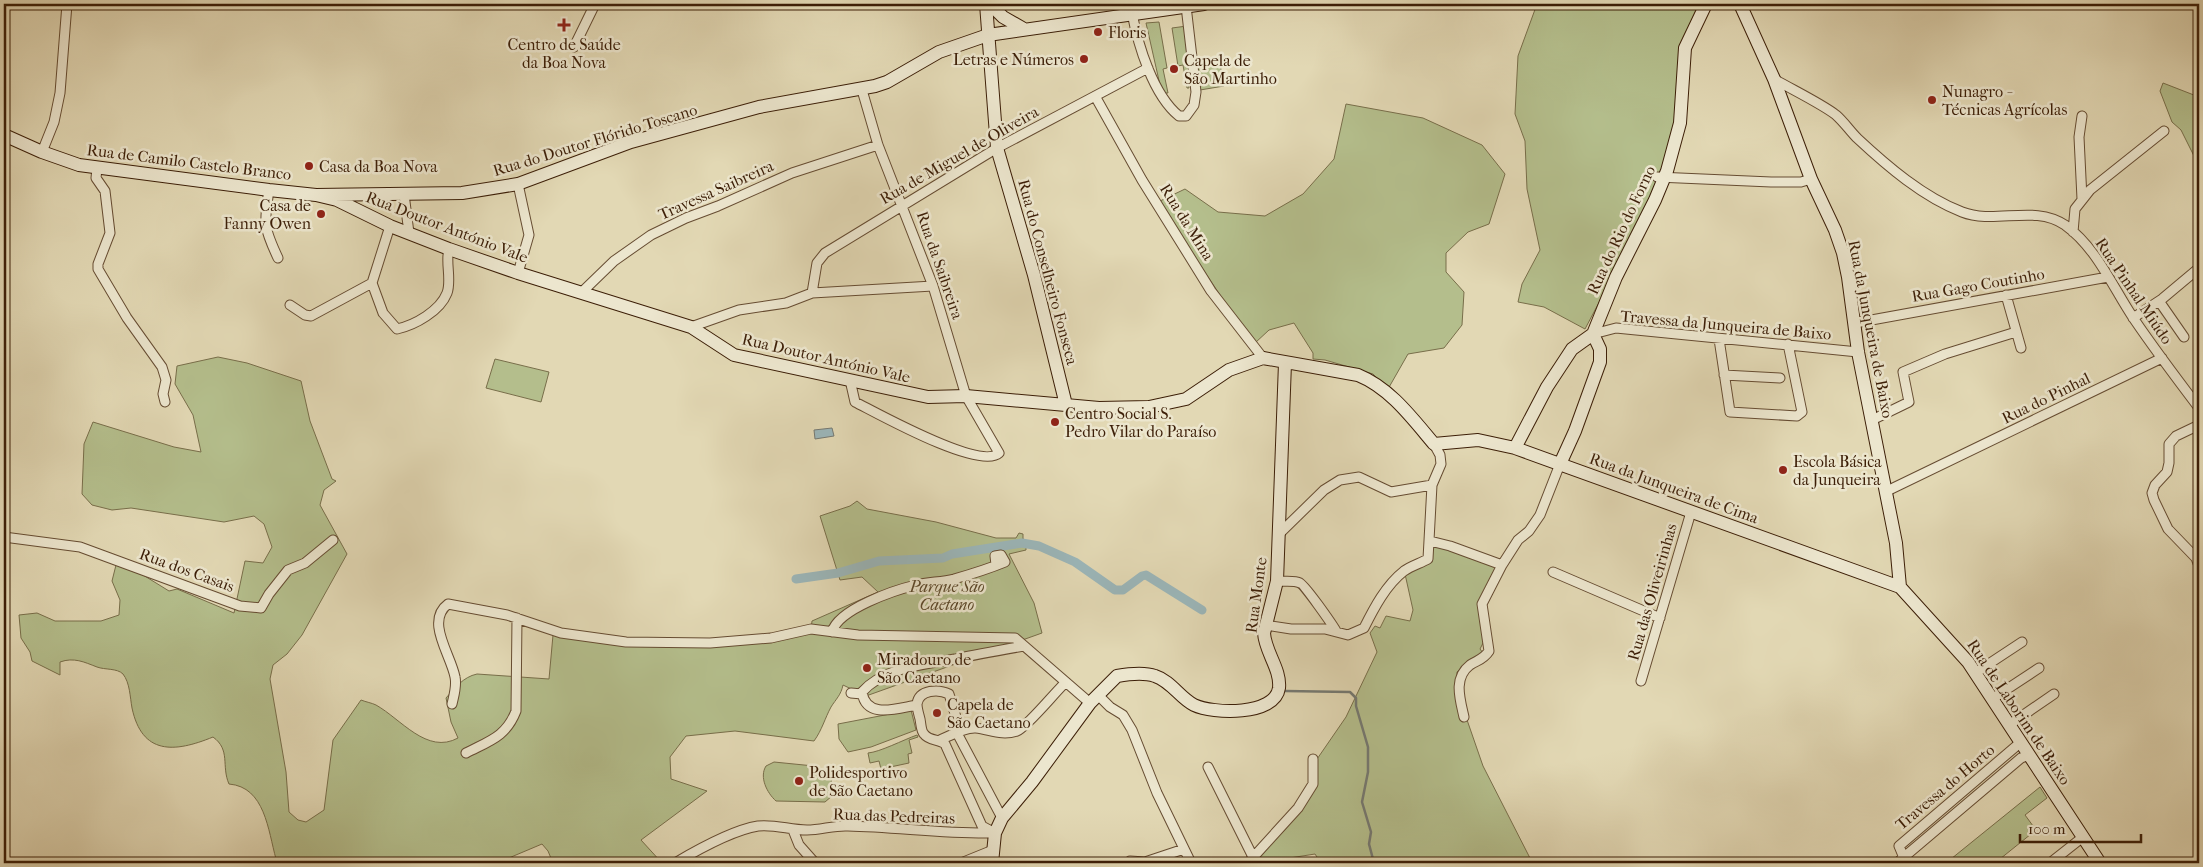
<svg xmlns="http://www.w3.org/2000/svg" width="2203" height="867" font-family="'IM FELL French Canon',serif">
<rect width="100%" height="100%" fill="#e2d8b4"/>
<filter id="stains"><feTurbulence type="fractalNoise" baseFrequency=".004" numOctaves="4"/><feColorMatrix values="0 0 0 0 .2 0 0 0 0 .09 0 0 0 0 .02 0 0 0 .5 -.17"/></filter>
<radialGradient id="worn" r=".72"><stop offset=".6" stop-color="#630" stop-opacity="0"/><stop offset="1" stop-color="#630" stop-opacity=".3"/></radialGradient>
<path fill="#b4be8c" stroke="#786e4a" d="M1537,4H1703L1685,37L1678,121L1658,181L1640,225L1585,329L1544,307L1518,302L1522,284L1540,250L1527,189L1525,141L1515,114L1518,56Z
M1159,22L1167,68L1163,69L1168,93H1165L1160,85L1146,23Z
M1187,26L1193,76L1187,77L1189,88H1187L1183,65L1178,66L1172,28Z
M1219,58L1224,86L1200,90L1196,62Z
M2163,83L2199,97V166L2181,130L2172,122L2160,91Z
M1346,104L1423,118L1482,145L1505,174L1489,224L1468,232L1446,253V272L1464,292L1462,325L1444,348L1408,354L1388,389L1373,374L1325,360L1313,359V353L1294,323L1269,330L1255,343L1230,310L1158,202L1185,189L1218,212L1265,216L1303,194L1334,159Z
M218,357L247,363L301,381L310,421L332,479L336,481L324,490L320,505L347,554L302,635L287,654L273,665L270,679L286,772L289,812L298,820L306,822L324,810L333,740L361,700C366,702 372,703 376,705C401,719 427,755 458,738L451,722L446,698C455,688 463,677 477,674L549,679L553,635L626,642L710,643L811,629L812,621L878,592L862,577L840,580L820,516L850,506L857,501L867,509L936,522L996,538H1016L1019,533L1023,534V539L1026,541V550L1009,554L1034,603L1042,633L866,696L843,685C841,695 836,699 831,707C825,718 822,730 814,741L735,731L686,736L670,757L671,779L707,791L641,840L662,863H553L548,851L542,844L497,863H275L276,859C268,830 265,787 229,784C221,766 231,750 213,737C174,753 142,755 132,708C130,697 130,683 123,674C117,668 105,670 97,667C84,662 74,657 60,662V675L32,661L30,652L21,638L19,615L37,613L55,621H101L119,615L120,600L112,581L116,565L135,570L169,591L177,589L234,613L245,561L263,563L272,547L264,524L254,516L224,522L131,508L112,510L92,505L82,494L84,444L93,422L174,447L201,452L193,415L175,384L177,366Z
M495,359L549,372L541,402L486,388Z
M1436,545L1499,567L1479,603L1484,641L1480,649L1483,653L1469,660L1457,672V691L1483,766L1532,862L1321,863L1315,854L1258,863L1256,858L1284,831L1307,800L1315,762L1346,717L1377,652L1370,633L1375,626L1380,628L1386,616L1410,621L1413,610L1405,574L1424,565L1432,546Z
M911,710L916,730L871,747L848,752L839,739L838,724Z
M917,735L918,737L909,740L912,753L908,754L909,763L881,769L879,761L870,763L868,753C880,752 903,740 917,735Z
M774,762L814,766V770L825,769L831,776L832,796L825,802L776,801C767,793 759,777 766,766Z
M2040,787L2047,798L2025,815L2036,830L1995,863H1946Z"/>
<path fill="#9bb6b9" stroke="#757972" d="M832,428L834,436L815,439L814,430Z"/>
<g fill="none" stroke-linecap="round" stroke-linejoin="round">
<path stroke="#757972" stroke-width="2.5" d="M1285,691L1350,692L1356,698V706L1368,747V772L1362,802L1371,832L1369,844L1374,863
M1447,863H1449"/>
<path stroke="#9bb6b9" stroke-width="9" d="M796,579L838,573L879,561L943,558L952,554L1022,543L1039,546L1075,562L1115,590H1123L1142,576L1146,575L1202,610"/>
<defs>
<path id="street" d="M1132,13C1138,45 1153,95 1179,116H1186L1194,105L1196,92L1186,6
M574,47L595,4
M1774,79C1791,89 1822,104 1836,115C1844,122 1850,131 1857,138C1887,166 1923,197 1962,212C1995,225 2034,204 2065,225C2097,248 2113,288 2134,319C2155,350 2177,379 2199,408
M1095,96L1142,180L1211,291L1263,358
M2082,116L2079,137L2082,199
M42,152L54,122L60,93L67,4
M97,168L96,178L105,191L110,233L98,264V269L127,318L162,367L166,380L163,394L165,402
M1657,177L1771,182H1801L1811,179
M518,184L529,235L518,273
M269,190C264,224 263,226 278,258
M404,194L409,233
M2073,232L2075,209L2090,190L2164,131
M372,283L383,313L397,329C415,325 440,311 447,293C452,280 445,262 449,249
M582,292L614,261L651,235L686,218L718,206L792,173L878,145
M812,293L817,263L825,253L997,148L1148,68
M2006,295L2021,348
M2159,301L2184,337
M290,305L305,315L311,316L372,283L390,226
M2133,318L2162,299L2199,268
M1855,323L2108,277
M691,327L739,310L786,303L812,293L933,286
M1593,334L1616,328L1858,352
M1719,339L1730,412L1797,416L1802,412L1788,344
M1724,375L1780,378
M850,380L855,402C877,413 980,471 999,453L966,396L933,286L878,145L862,90
M1872,420L1909,402L1903,372L1945,354L2016,332
M2199,425L2176,436L2169,444V463L2167,472L2155,485L2152,493L2154,500L2168,529L2196,558L2199,566
M1887,491L2162,358
M1279,534L1324,490L1340,480L1359,477L1391,492L1432,485
M4,537L80,547L240,606L261,608L269,594L288,570L305,563L333,540
M1430,541L1450,546L1502,565
M1553,572L1660,618
M1277,581C1284,582 1294,580 1300,583C1304,584 1332,624 1336,631
M1265,625L1291,629H1325L1348,635L1364,628C1374,608 1386,585 1404,571C1411,566 1421,563 1428,559L1432,485L1441,464L1440,455L1434,444
M832,632C838,609 895,590 916,585C929,582 942,582 954,579C972,574 988,569 1005,562L1001,555L995,556L996,565
M1975,673L2022,642
M1641,681L1691,512
M851,693L862,694
M1098,695L1110,707L1123,715L1132,730L1157,793L1191,863
M1992,699L2039,668
M452,704C454,695 457,686 455,677C451,655 425,621 448,604L507,615L561,633L626,642L710,643L771,638L811,629L858,635L1015,638L1090,703
M917,705C898,708 866,720 862,692C884,667 924,665 955,659C978,654 1001,650 1024,646
M1464,717C1460,699 1453,678 1470,665C1478,660 1484,659 1489,651L1482,604L1502,565L1518,540L1529,531L1540,515L1560,464
M2009,725L2054,694
M940,740C949,736 966,727 976,728C991,730 1002,736 1017,731C1028,726 1055,692 1066,682
M466,753C489,741 506,737 516,711L517,618
M1208,767L1253,857
M793,830L799,845L815,863
M995,833L982,826L945,744C939,739 929,741 924,734C921,731 921,724 920,719C919,715 917,709 917,704C919,689 939,689 949,694L956,717L957,733L1002,818
M1904,858L1899,846L2021,742
M1130,861L1145,862L1184,849
M675,863C697,850 733,830 758,826C775,824 790,830 807,830C821,830 835,825 848,826C897,827 944,834 993,833
M961,863L993,850
M1248,863L1298,808L1313,784V759
M1897,863L2021,758L2029,755
M2050,863L2083,837"/>
<path id="secondary" d="M986,4L997,148L1034,275L1066,405
M990,4L1003,17L1024,29
M1740,4L1774,79L1811,179L1835,230L1843,253L1848,277L1858,352L1896,543L1900,587
M4,135L42,152L79,165L269,190L316,195L462,193L518,184L631,142L759,107L875,86L887,82L939,52L988,35L1204,4
M316,195L337,200L390,226L449,249L518,273L691,327L734,355L928,397L966,396L1099,408L1149,407L1186,399L1229,370L1263,358L1358,375C1390,388 1412,418 1434,444L1478,440L1515,448L1900,587L1968,662L2100,863
M1515,448L1547,387L1572,349L1593,334L1616,277L1655,200L1667,171L1680,123L1685,48L1706,4
M1560,464L1575,431L1600,362V349L1593,334
M992,863L995,833L1002,818L1032,782L1090,703L1117,676C1128,674 1144,672 1155,676C1171,681 1180,698 1194,705C1213,714 1275,716 1279,688C1281,669 1265,652 1264,633L1277,581L1285,363"/>
</defs>
<use href="#street" stroke="#664c32" stroke-width="11"/>
<use href="#secondary" stroke="#3c1e07" stroke-width="14"/>
<use href="#street" stroke="#ece6ce" stroke-width="9"/>
<use href="#secondary" stroke="#ece6ce" stroke-width="12"/>
</g>
<g fill="#8f2418" stroke="#ece6ce" stroke-width="2">
<path d="M561.5 17.5h5v5h5v5h-5v5h-5v-5h-5v-5h5z"/>
<circle cx="1098" cy="32" r="5"/>
<circle cx="1084" cy="59" r="5"/>
<circle cx="1174" cy="69" r="5"/>
<circle cx="1932" cy="100" r="5"/>
<circle cx="309" cy="166" r="5"/>
<circle cx="321" cy="214" r="5"/>
<circle cx="1055" cy="422" r="5"/>
<circle cx="1783" cy="470" r="5"/>
<circle cx="867" cy="668" r="5"/>
<circle cx="937" cy="713" r="5"/>
<circle cx="799" cy="781" r="5"/>
</g>
<g text-anchor="middle" dominant-baseline="central" stroke-width="5" stroke-linejoin="round" paint-order="stroke">
<g font-size="16" fill="#3c1e07" stroke="#ece6ce" text-anchor="start">
<text x="1108" y="32">Floris</text>
<text x="564" y="44" text-anchor="middle">Centro de Saúde<tspan x="564" dy="18">da Boa Nova</tspan></text>
<text x="1074" y="59" text-anchor="end">Letras e Números</text>
<text x="1184" y="60">Capela de<tspan x="1184" dy="18">São Martinho</tspan></text>
<text x="1942" y="91">Nunagro -<tspan x="1942" dy="18">Técnicas Agrícolas</tspan></text>
<text x="319" y="166">Casa da Boa Nova</text>
<text x="311" y="205" text-anchor="end">Casa de<tspan x="311" dy="18">Fanny Owen</tspan></text>
<text x="1065" y="413">Centro Social S.<tspan x="1065" dy="18">Pedro Vilar do Paraíso</tspan></text>
<text x="1793" y="461">Escola Básica<tspan x="1793" dy="18">da Junqueira</tspan></text>
<text x="877" y="659">Miradouro de<tspan x="877" dy="18">São Caetano</tspan></text>
<text x="947" y="704">Capela de<tspan x="947" dy="18">São Caetano</tspan></text>
<text x="809" y="772">Polidesportivo<tspan x="809" dy="18">de São Caetano</tspan></text>
</g>
<g font-size="16" fill="#3c1e07" stroke="#ece6ce">
<text transform="translate(595 140) rotate(-17)">Rua do Doutor Flórido Toscano</text>
<text transform="translate(959 155) rotate(-30)">Rua de Miguel de Oliveira</text>
<text transform="translate(189 162) rotate(7)">Rua de Camilo Castelo Branco</text>
<text transform="translate(716 190) rotate(-24)">Travessa Saibreira</text>
<text transform="translate(1187 222) rotate(58)">Rua da Mina</text>
<text transform="translate(447 227) rotate(21)">Rua Doutor António Vale</text>
<text transform="translate(1621 230) rotate(-65)">Rua do Rio do Forno</text>
<text transform="translate(940 265) rotate(71)">Rua da Saibreira</text>
<text transform="translate(1048 272) rotate(75)">Rua do Conselheiro Fonseca</text>
<text transform="translate(1978 285) rotate(-10)">Rua Gago Coutinho</text>
<text transform="translate(2134 291) rotate(56)">Rua Pinhal Miúdo</text>
<text transform="translate(1726 325) rotate(5)">Travessa da Junqueira de Baixo</text>
<text transform="translate(1871 329) rotate(79)">Rua da Junqueira de Baixo</text>
<text transform="translate(826 358) rotate(13)">Rua Doutor António Vale</text>
<text transform="translate(2046 398) rotate(-26)">Rua do Pinhal</text>
<text transform="translate(1674 488) rotate(20)">Rua da Junqueira de Cima</text>
<text transform="translate(187 570) rotate(20)">Rua dos Casais</text>
<text transform="translate(1652 592) rotate(-74)">Rua das Oliveirinhas</text>
<text transform="translate(1256 595) rotate(-82)">Rua Monte</text>
<text transform="translate(2019 712) rotate(56)">Rua de Laborim de Baixo</text>
<text transform="translate(1945 787) rotate(-40)">Travessa do Horto</text>
<text transform="translate(894 816) rotate(2)">Rua das Pedreiras</text>
</g>
<g font-size="16" font-style="italic" fill="#5a4628" stroke="#ece6ce">
<text x="947" y="586">Parque São<tspan x="947" dy="18">Caetano</tspan></text>
</g>
</g>
<rect width="2203" height="867" fill="none" stroke="#e2d8b4" stroke-width="20"/>
<rect x="5" y="5" width="2193" height="857" fill="none" stroke="#3c1e07" stroke-width="2.5"/>
<rect x="10" y="10" width="2183" height="847" fill="none" stroke="#3c1e07"/>
<path d="M2020 834v8h121v-8" fill="none" stroke="#3c1e07" stroke-width="2.5"/>
<text x="2028" y="834" font-size="15" fill="#3c1e07" stroke="#ece6ce" stroke-width="4" paint-order="stroke">100 m</text>
<rect width="100%" height="100%" filter="url(#stains)"/>
<rect width="100%" height="100%" fill="url(#worn)"/>
</svg>
